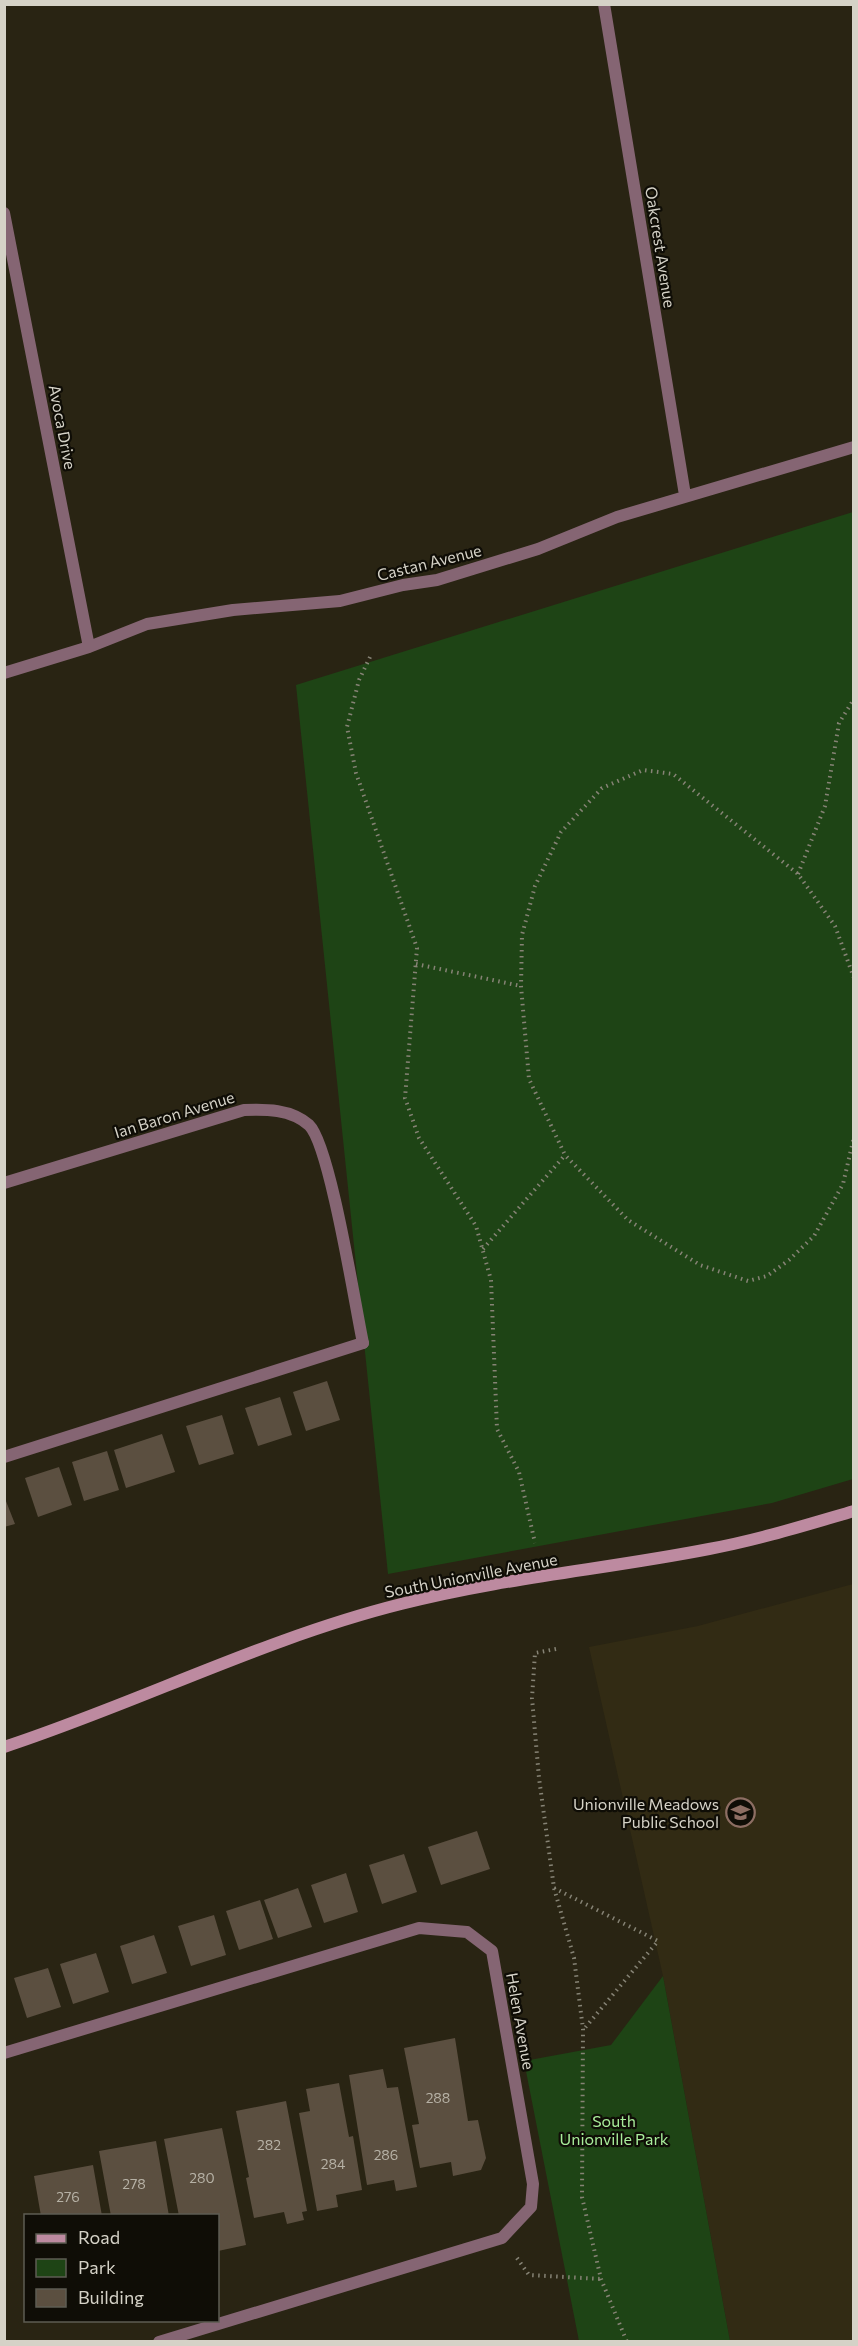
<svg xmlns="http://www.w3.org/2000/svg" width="858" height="2346" font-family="Commissioner,sans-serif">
<rect width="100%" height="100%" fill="#292413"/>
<path fill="#322b14" d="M853,1584V2341H730L663,1976L589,1647L698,1626Z"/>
<path fill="#1e4415" d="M853,512V1479L772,1503L388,1574L296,685Z
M663,1976L730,2341H579L524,2061L611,2045Z"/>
<path fill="#5b4f40" d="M327,1381L340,1420L306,1431L293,1392Z
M280,1397L292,1435L258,1446L245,1408Z
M222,1415L234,1454L199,1465L186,1426Z
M162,1434L175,1472L126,1488L114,1450Z
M107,1451L119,1490L84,1501L72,1462Z
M59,1467L72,1505L38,1517L25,1478Z
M4,1496L15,1524L4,1527Z
M477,1831L490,1869L441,1885L428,1847Z
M404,1854L417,1892L382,1904L369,1865Z
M346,1873L358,1912L324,1923L311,1885Z
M298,1888L312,1927L278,1938L264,1900Z
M260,1900L273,1939L239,1950L226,1911Z
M214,1915L226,1955L191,1966L178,1926Z
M154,1935L167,1973L132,1984L120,1946Z
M96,1953L109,1992L73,2004L60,1964Z
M48,1968L61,2007L27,2018L14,1978Z
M455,2038L468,2121L478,2120L486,2158L481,2170L453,2176L451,2162L420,2168L412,2125L419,2124L404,2048Z
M383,2069L387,2088L398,2087L417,2187L396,2191L394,2180L367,2185L349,2075Z
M339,2083L349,2137L353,2136L362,2190L336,2195L338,2207L317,2211L299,2113L310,2111L306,2089Z
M286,2101L307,2211L302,2212L304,2220L287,2224L284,2212L254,2218L246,2178L249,2177L236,2111Z
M222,2128L246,2245L218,2251V2216H179L164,2139Z
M156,2141L169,2216H111L99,2151Z
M93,2165L102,2216H41L34,2176Z"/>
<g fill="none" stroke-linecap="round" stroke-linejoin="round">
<path stroke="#868375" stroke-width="4" stroke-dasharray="1.5 4.5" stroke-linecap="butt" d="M370,657L359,680L347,727L356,773L417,948L405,1098L419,1138L476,1226L491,1280L497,1429L519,1472L535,1543
M798,874L825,806L839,723L854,699
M416,964L521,986
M854,978L835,926L798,874L673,774L643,770L602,788L561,832L535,886L522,935L521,986L529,1079L565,1155L628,1220L700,1265L748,1281L767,1276L789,1260L814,1236L843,1184L854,1137
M483,1249L565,1155
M556,1649L535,1653L532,1698L539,1778L554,1888L574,1958L583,2029L582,2197L601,2279L627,2342
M554,1888L658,1941L584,2029
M517,2258L529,2275L601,2279"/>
<path stroke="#856573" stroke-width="12" d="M4,1457L363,1343"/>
<path stroke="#856573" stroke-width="12" d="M604,4L685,495
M4,213L89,647
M4,673L89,647L147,624L233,610L340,601L403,585L437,580L538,549L617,517L854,447
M4,1183L244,1110C265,1109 291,1109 309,1125C330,1145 355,1305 363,1343
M4,2053L419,1928L467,1932L492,1951L533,2184L531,2207L502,2238L159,2342"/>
<path stroke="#bd8aa0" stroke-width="12" d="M4,1747C138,1703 265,1638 401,1604C502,1578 607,1569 709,1549C758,1540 806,1525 854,1511"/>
</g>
<defs>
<symbol id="school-ring" viewBox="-11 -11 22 22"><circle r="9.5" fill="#0f0d06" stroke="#8d6e63" stroke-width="1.5"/><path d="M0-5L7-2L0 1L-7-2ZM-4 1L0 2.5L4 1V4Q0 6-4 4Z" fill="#8d6e63"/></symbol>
</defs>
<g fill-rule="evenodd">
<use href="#school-ring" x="724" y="1796" width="33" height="33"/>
</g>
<g text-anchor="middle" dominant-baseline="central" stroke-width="4.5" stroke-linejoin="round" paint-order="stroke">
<g font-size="14" fill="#b6b1a5">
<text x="438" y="2097">288</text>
<text x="269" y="2144">282</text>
<text x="386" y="2154">286</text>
<text x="333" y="2163">284</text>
<text x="202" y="2177">280</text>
<text x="134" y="2183">278</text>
<text x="68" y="2196">276</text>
</g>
<g font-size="16" fill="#d5d2c7" stroke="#0f0d06">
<text transform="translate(661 247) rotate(81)">Oakcrest Avenue</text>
<text transform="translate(63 427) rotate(79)">Avoca Drive</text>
<text transform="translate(429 562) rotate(-14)">Castan Avenue</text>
<text transform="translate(174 1114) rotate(-17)">Ian Baron Avenue</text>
<text transform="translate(471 1575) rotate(-11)">South Unionville Avenue</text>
<text transform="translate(521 2021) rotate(80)">Helen Avenue</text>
</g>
<g font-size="16" fill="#d5d2c7" stroke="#0f0d06" text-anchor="end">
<text x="719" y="1803">Unionville Meadows<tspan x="719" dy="18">Public School</tspan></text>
</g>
<g font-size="16" fill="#a8ed9a" stroke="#0f0d06">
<text x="614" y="2120">South<tspan x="614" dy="18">Unionville Park</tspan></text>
</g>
</g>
<rect width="858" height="2346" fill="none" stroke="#d5d2c7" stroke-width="12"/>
<rect x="24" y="2214" width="195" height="108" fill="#0f0d06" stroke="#5e5c53" stroke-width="1.5"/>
<rect x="36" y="2234" width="30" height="9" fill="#bd8aa0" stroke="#5e5c53" stroke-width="1.5"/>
<text x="78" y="2244" font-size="18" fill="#d5d2c7">Road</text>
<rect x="36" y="2259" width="30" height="18" fill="#1e4415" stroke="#5e5c53" stroke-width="1.5"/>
<text x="78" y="2274" font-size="18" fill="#d5d2c7">Park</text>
<rect x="36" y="2289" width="30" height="18" fill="#5b4f40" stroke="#5e5c53" stroke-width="1.5"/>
<text x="78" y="2304" font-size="18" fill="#d5d2c7">Building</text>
</svg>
